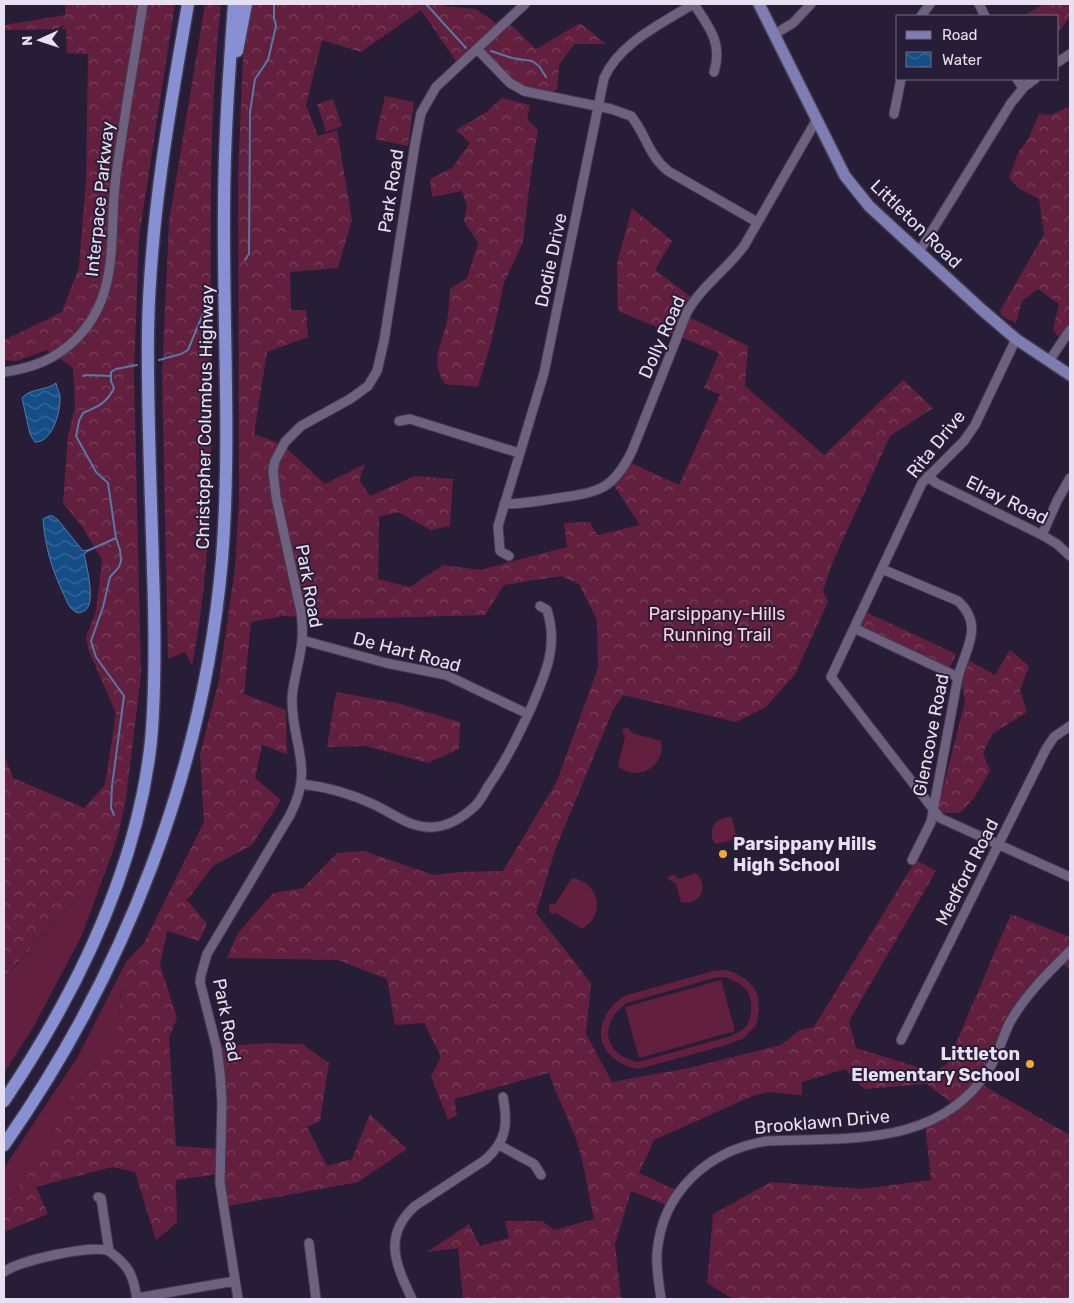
<svg xmlns="http://www.w3.org/2000/svg" width="1074" height="1303" font-family="Rubik,sans-serif">
<defs>
<pattern id="forest-crowns" width="20" height="18" patternUnits="userSpaceOnUse" patternTransform="scale(1.25)"><rect width="20" height="18" fill="#63203e"/><path d="M2 6a3 3 0 1 1 6 0M12 15a3 3 0 1 1 6 0" fill="none" stroke="#79405a"/></pattern>
<pattern id="water-waves" width="16" height="10" patternUnits="userSpaceOnUse" patternTransform="scale(1.25)"><rect width="16" height="10" fill="#154e87"/><path d="M0 5q4-4 8 0t8 0" fill="none" stroke="#376798"/></pattern>
</defs>
<rect width="100%" height="100%" fill="#281d36"/>
<path fill="#63203e" fill-rule="evenodd" d="M627,727L632,733L661,741C666,766 638,783 618,766L625,737L622,730Z
M729,817L732,818L736,835L742,838L741,842L736,843L733,840L715,844C707,831 714,818 729,817Z
M118,835L114,848L82,935L34,1026L4,1073V983L10,972L91,884Z
M696,873C710,886 700,906 681,902L676,884L668,879L669,876L674,875L679,879Z
M572,878C600,882 606,915 582,929L556,913L553,914L549,912V908L550,904H555Z
M123,968L117,1035L70,1096L42,1158L4,1204V1168L77,1058Z
M725,970L735,973L745,979L753,986L758,996L759,1010L756,1025L744,1038L727,1045L638,1069C595,1060 588,1022 624,996L713,971ZM725,977C737,981 750,988 751,1002C752,1014 750,1026 739,1032C729,1038 716,1040 706,1043C683,1049 661,1056 638,1062C603,1055 598,1023 627,1003L714,978Z
M721,980L735,1031L639,1058L625,1007Z"/>
<path fill="url(#forest-crowns)" d="M65,4H175L139,237L134,374L141,675L126,799L118,835L91,884L10,971L4,983V754L13,778L84,808L105,785L116,713L89,651L86,637L96,611L102,560L83,528L63,503L68,436L75,407L73,368L47,350L16,361L4,360V340L62,312L79,267L86,181L88,54L67,53L66,29L4,30V25L65,15Z
M205,4H221C208,122 211,241 211,359C212,462 212,564 192,665L185,652L168,659L162,374L169,221Z
M250,4H445V6L476,9L500,26L506,20L536,49L580,23L606,44H574L559,65L557,90L540,94L509,82L478,48L458,64L421,10L361,52L322,40L306,105L318,136L337,130L352,220L338,268L290,272L291,310H306L308,337L267,352L254,434L283,445L325,484L365,464L359,480L370,496L415,476L453,479L450,526L431,530L398,512L379,517L378,579L410,587L443,565L480,570L567,547L564,523L590,522L597,535L640,525L611,481L627,461L679,485L720,394L704,388L719,353L618,311L617,263L632,208L672,241L655,270L694,299L685,315L748,346L745,386L824,455L903,380L933,408L890,436L832,564L823,591L828,602L795,674L766,707L736,722L623,695L613,710L555,850L536,913L591,983L586,1034L612,1082L689,1068L781,1045L800,1030L814,1027L916,860L936,871L849,1021L856,1048L934,1072L947,1064L1011,914L1070,937V970L1061,962L1024,999L979,1083L1070,1135V1299H733L707,1283L713,1214L771,1182L862,1189L931,1180L925,1123L954,1105L927,1084L864,1089L845,1069L802,1082V1095L768,1092L750,1097L654,1140L639,1173L680,1192L671,1207L631,1191L615,1244L621,1299H463L458,1248L427,1252L469,1224L480,1246L509,1238L505,1221H542L554,1230L594,1219C588,1194 585,1167 577,1142C569,1119 557,1097 549,1073L454,1099L457,1115L448,1120L431,1076L441,1057L424,1023L395,1025L387,979L338,960L227,958L238,933L273,893L303,888L337,853L364,851L434,875L458,872L503,871L557,781L598,668L597,620L579,584L561,576L504,585L485,615L340,619L284,616L251,622L244,694L286,710L287,754L262,745L255,778L281,800L252,845L213,866L187,900L207,924L199,941L167,931L160,965L177,1018L169,1038L176,1146L220,1149L217,1047L265,1043L302,1044L329,1063L320,1121L307,1127L327,1166L352,1159L370,1114L407,1149L358,1182L223,1207L220,1174L176,1180L177,1222L156,1240L135,1172L112,1167L36,1187L48,1214L4,1232V1204L42,1158L70,1096L117,1035L123,968L126,962L144,943L204,822L200,754L219,680L235,567L239,498L238,177L243,57Z
M1044,4H1070V17L1058,32V16H1023Z
M385,96L414,102L408,146L375,139Z
M502,98L530,105L527,119L538,130L531,173L523,242L504,283L491,342L478,387L445,384C430,361 440,348 446,325C449,313 449,301 450,289L467,278L478,243L464,221L467,206L462,191L432,197L430,179L452,168L470,143L456,130L485,113Z
M333,99L342,126L326,132L317,104Z
M1070,106V323L1059,338L1053,329L1059,304L1038,289L1022,301L1016,323L1002,316L1000,311L1044,234L1039,199L1018,188L1009,178L1018,153L1029,138L1039,114L1051,115Z
M866,612L956,654L949,669L859,627Z
M1010,650L1029,666L1020,690L1027,712L992,734L983,753L990,771L974,798L960,813H937L965,701L961,680L968,660L995,675Z
M336,692L397,703L460,722L459,749L428,763L366,746L327,747Z"/>
<path fill="url(#water-waves)" stroke="#547aa7" d="M56,383C56,387 60,392 60,397C61,411 52,443 35,442L30,434L22,398C30,388 46,391 56,383Z
M49,516H53L58,520L83,551L87,550V552L84,554C87,567 94,596 88,607C86,611 82,612 78,613C69,609 68,603 64,595C52,570 45,547 43,519Z"/>
<g fill="none" stroke-linecap="round" stroke-linejoin="round">
<path stroke="#547aa7" stroke-width="2" d="M426,4L466,48
M491,51L512,58L532,61L539,66L546,77
M245,260L249,254L250,112L255,79L268,60L276,26L274,18V4
M159,360L181,354L188,350L207,304
M83,376L86,375L110,376
M87,551L116,538
M114,815L111,808L112,786L124,696L96,657L91,641L103,607L110,577L119,567L121,561L120,550L116,538L108,483L96,472L76,436L79,421L83,413C97,407 107,403 114,388L111,381V372L116,369L137,365"/>
<defs>
<path id="minor" d="M694,4C709,27 723,43 714,72
M979,4L985,16
M921,16L930,4
M775,34L793,23L811,4
M477,49L510,83L524,91L611,109L631,116C646,134 648,155 668,171L757,222
M1058,62L1070,54
M1017,79L1023,88
M894,114L901,79
M919,252L1011,103L1025,86L1035,79
M1016,339L975,425L964,441L922,483L831,677L940,818L1070,877
M1049,361L1070,330
M4,372C32,368 54,360 75,340C122,294 108,235 116,176C124,118 134,61 143,4
M399,421L410,419L519,453
M928,476L936,483L1042,535L1057,544L1070,556
M504,504C522,504 540,501 558,498C599,492 613,490 632,451L687,312C702,286 727,269 744,246L817,119
M1042,535L1057,501L1070,478
M509,556L500,551L498,526L544,373L604,78C619,43 663,23 693,4
M882,569L958,601C985,626 965,649 958,677L931,822L912,860
M854,628L958,677
M302,640L386,663L446,675L528,714
M302,784C326,787 352,794 375,805C394,814 411,829 434,827C449,826 463,817 474,807C481,801 484,793 489,785C506,761 518,736 531,708C538,692 545,676 549,659C553,642 552,626 547,610L540,606
M901,1040L1046,749L1054,737L1070,726
M499,1145L534,1164L541,1175
M98,1197L101,1198L109,1251C129,1266 133,1274 137,1299
M309,1243L316,1299
M4,1272C18,1261 91,1244 109,1251
M137,1298L235,1281
M238,1299L220,1183L222,1102L220,1073L217,1049L200,982L201,975L207,954L290,815C315,767 292,747 292,699C293,679 301,659 302,639C303,630 302,621 301,612L276,497L273,470L275,461L285,442L301,426L350,399L368,386L377,371L384,341L415,144L421,113L436,87L525,4
M412,1299C396,1265 382,1236 415,1206L485,1160C507,1141 508,1124 503,1097
M661,1299C659,1284 656,1268 657,1253C662,1191 709,1150 767,1141C848,1137 940,1148 989,1069C998,1055 1002,1039 1009,1024C1024,996 1048,973 1070,951"/>
<path id="major" d="M759,4L845,176L869,206L981,309L1016,339L1070,375"/>
<path id="highway" d="M237,51L246,4
M4,1101C76,994 137,872 151,741C156,684 155,627 153,570C151,491 147,411 148,331C150,221 169,112 188,4
M4,1145C125,972 204,770 222,559C231,444 223,328 224,212C224,143 229,73 234,4"/>
</defs>
<use href="#minor" stroke="#443a50" stroke-width="11"/>
<use href="#major" stroke="#443a50" stroke-width="14"/>
<use href="#highway" stroke="#443a50" stroke-width="15"/>
<use href="#minor" stroke="#6e617f" stroke-width="9"/>
<use href="#major" stroke="#7d7db1" stroke-width="11"/>
<use href="#highway" stroke="#8790d2" stroke-width="12"/>
</g>
<g fill="#eea83c" stroke="#281d36" stroke-width="2">
<circle cx="723" cy="854" r="5"/>
<circle cx="1030" cy="1064" r="5"/>
</g>
<g text-anchor="middle" dominant-baseline="central" stroke-width="4" stroke-linejoin="round" paint-order="stroke">
<g font-size="18" fill="#e6e0f1" stroke="#281d36">
<text transform="translate(391 191) rotate(-81)">Park Road</text>
<text transform="translate(100 199) rotate(-84)">Interpace Parkway</text>
<text transform="translate(916 224) rotate(44)">Littleton Road</text>
<text transform="translate(551 260) rotate(-78)">Dodie Drive</text>
<text transform="translate(662 337) rotate(-66)">Dolly Road</text>
<text transform="translate(205 417) rotate(-89)">Christopher Columbus Highway</text>
<text transform="translate(936 444) rotate(-51)">Rita Drive</text>
<text transform="translate(1007 500) rotate(26)">Elray Road</text>
<text transform="translate(309 586) rotate(80)">Park Road</text>
<text transform="translate(407 652) rotate(15)">De Hart Road</text>
<text transform="translate(931 735) rotate(-79)">Glencove Road</text>
<text transform="translate(967 872) rotate(-63)">Medford Road</text>
<text transform="translate(227 1020) rotate(79)">Park Road</text>
<text transform="translate(822 1122) rotate(-5)">Brooklawn Drive</text>
</g>
<g font-size="18" fill="#fdcfdf" stroke="#281d36">
<text x="717" y="614">Parsippany-Hills<tspan x="717" dy="21">Running Trail</tspan></text>
</g>
<g font-size="18" font-weight="bold" fill="#e6e0f1" stroke="#281d36" text-anchor="start">
<text x="733" y="844">Parsippany Hills<tspan x="733" dy="21">High School</tspan></text>
<text x="1020" y="1054" text-anchor="end">Littleton<tspan x="1020" dy="21">Elementary School</tspan></text>
</g>
</g>
<rect width="1074" height="1303" fill="none" stroke="#e6e0f1" stroke-width="10"/>
<rect x="896" y="15" width="162" height="65" fill="#281d36" stroke="#746b81"/>
<rect x="906" y="31" width="25" height="8" fill="#7d7db1" stroke="#746b81"/>
<text x="942" y="40" font-size="15" fill="#e6e0f1">Road</text>
<rect x="906" y="52" width="25" height="15" fill="url(#water-waves)" stroke="#746b81"/>
<text x="942" y="65" font-size="15" fill="#e6e0f1">Water</text>
<g transform="translate(40 40) rotate(267)" stroke="#281d36" stroke-width="4" paint-order="stroke">
<path d="M0-4L9 19L0 12L-9 19Z" fill="#e6e0f1"/>
<text y="-8" font-size="14" font-weight="bold" text-anchor="middle" fill="#e6e0f1">N</text>
</g>
</svg>
